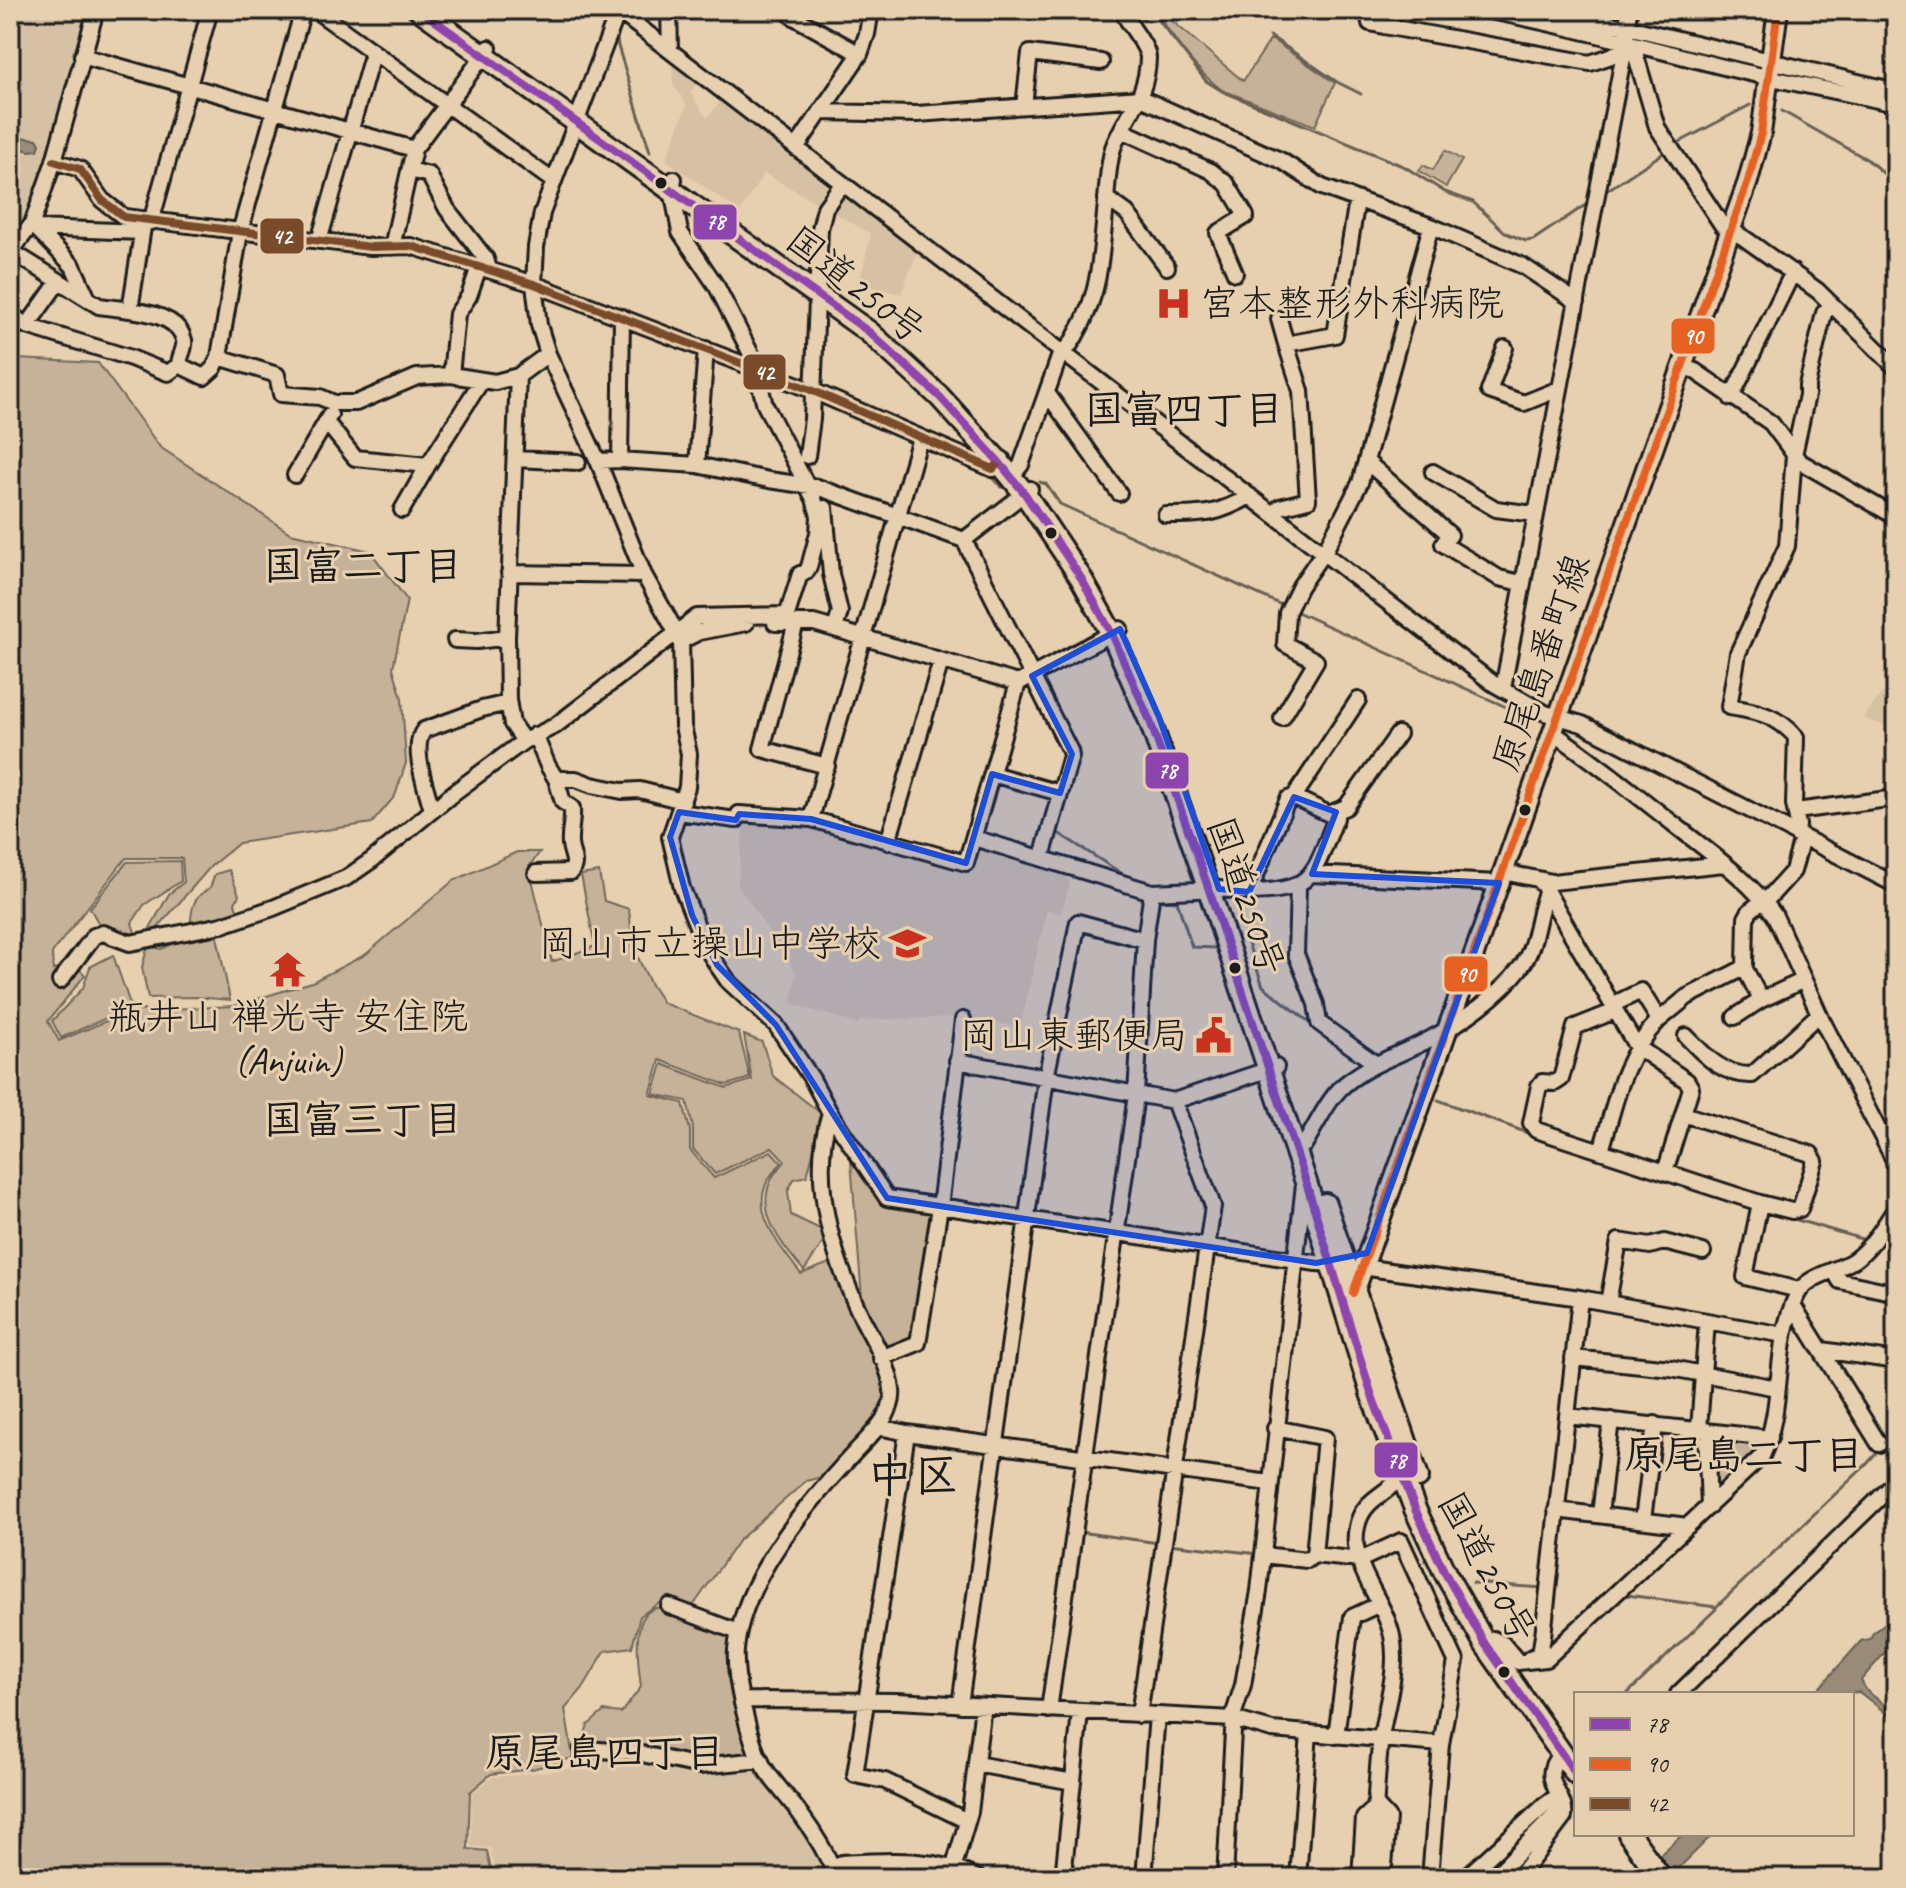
<svg xmlns="http://www.w3.org/2000/svg" width="1906" height="1888" font-family="Caveat,'Klee One',sans-serif">
<rect width="100%" height="100%" fill="#e7d0b0"/>
<filter id="ink" filterUnits="userSpaceOnUse"><feTurbulence type="fractalNoise" baseFrequency=".0125" numOctaves="2"/><feDisplacementMap in="SourceGraphic" scale="16" xChannelSelector="R" yChannelSelector="G"/><feConvolveMatrix kernelMatrix="1 2 1 2 8 2 1 2 1" color-interpolation-filters="sRGB"/></filter>
<g filter="url(#ink)">
<path fill="#d6c1a4" d="M10,10H88L33,205L10,240Z
M671,54L701,78L690,93L707,118L724,97L835,187L822,206L764,173L740,212L666,160L687,105L673,84Z
M843,191L919,248L901,294L859,284L871,234L828,209Z
M1893,679L1896,681V730L1863,718Z
M744,819L810,824L969,869L976,846L1059,866L1070,883L1061,913L1047,909L1020,1027L961,1017L860,1020L858,1024L792,1004L796,973L738,885Z
M605,1756L759,1765L828,1863L805,1868L806,1878H497L490,1848L471,1846L472,1793L493,1777L563,1770Z"/>
<path fill="#c6b298" stroke="#71675a" stroke-width="2" d="M1165,15L1243,81L1271,39L1335,83L1315,126L1222,90C1196,71 1177,44 1160,17Z
M1445,150L1462,160L1446,187L1419,171L1423,165L1433,170Z
M18,359L98,363L160,447L290,533L370,551L407,600L393,668L402,698L406,763L395,796L372,823L239,843L211,866L154,932L150,928L169,894L184,882L182,858H126L52,953L53,970L77,966L85,975L48,1021L59,1041L130,1011L234,1006L312,982L365,955L453,881L517,852H540L529,867L552,962L595,946L581,875L599,872L604,901L629,909L633,947L650,983L663,1003L739,1033L750,1078L726,1085L660,1060L650,1095L683,1103L690,1130V1150L714,1178L771,1151L782,1163C740,1200 775,1240 801,1274L832,1262L887,1388L885,1402L875,1421L843,1457L822,1477L806,1481L739,1540L691,1609L659,1603L640,1616L632,1647L605,1651L583,1688L565,1709L573,1758L532,1769L491,1774L470,1792L468,1849L487,1851L493,1878H10V368Z
M180,861L181,881L144,905L132,923L137,939L101,928L90,908L127,862Z
M229,870L239,895L235,903L239,917L190,929C192,909 191,898 210,888L215,874Z
M217,936L230,1000L195,997L148,998L142,967L148,946L161,949L178,942Z
M113,955L131,1007L61,1038L52,1021L83,988L90,967Z
M744,1035L762,1042L773,1076L823,1115L807,1176L794,1179L788,1191L791,1215L824,1231V1241L804,1271C782,1244 753,1212 773,1176C776,1171 782,1166 785,1161L772,1147L715,1174L693,1149V1128L687,1101L653,1094L662,1064L726,1088L752,1080Z
M850,1149L883,1198L927,1209L931,1215L914,1335L909,1341L885,1349L862,1298Z
M1713,1434L1765,1441L1759,1452L1716,1494L1712,1491Z
M666,1608L735,1633L754,1752L748,1759L703,1763L581,1745L588,1725L604,1711L621,1713L641,1687C639,1668 630,1618 653,1609C657,1607 662,1608 666,1608Z"/>
<path fill="#998b78" stroke="#675f53" stroke-width="2" d="M10,136L37,139L40,144L38,150L29,151L10,145Z
M1896,1614V1640L1861,1680L1866,1690L1896,1714V1721L1859,1692L1814,1694L1861,1641L1870,1639L1873,1633Z
M1683,1834H1713L1669,1878H1634Z"/>
<g fill="none" stroke-linecap="round" stroke-linejoin="round">
<path stroke="#675f53" stroke-width="3" d="M401,10L461,53
M1134,23L1153,13L1206,81L1222,91L1405,167L1445,192L1473,202L1506,233L1526,241L1533,240L1587,204
M616,33L618,46L650,152
M1270,36L1337,82L1361,94
M482,68L567,128
M1782,111L1868,160L1896,184
M577,135L668,202
M1676,144L1750,105
M74,172L88,192
M1606,191L1668,150
M150,228L234,239
M242,240L310,247
M991,475L1001,487H1006
M1040,482L1046,484L1060,504L1286,607
M1293,610L1515,711
M836,638L856,643
M867,646L915,660
M1055,831L1129,878
M1159,900L1177,901L1192,947L1216,948
M1246,938L1263,986L1313,1025
M1438,1100L1533,1135
M1777,1214L1865,1240
M1880,1244L1896,1246
M1079,1532L1159,1543
M1168,1544L1259,1554
M1329,1564L1353,1567
M1473,1583L1543,1588
M1627,1595L1716,1607L1866,1465L1896,1432
M1627,1694L1716,1609"/>
<defs>
<path id="minor" d="M303,10L240,232L219,357L277,375L281,394L320,397L334,403H356L417,377L451,375L495,382L518,376L548,354
M315,10L553,181
M617,10L1494,684L1545,713L1582,724L1896,885
M669,10L670,49
M1368,10L1370,23L1384,26L1590,63L1611,56L1625,48L1636,56L1657,127L1722,225L1744,238L1818,291L1896,368
M1484,10C1561,24 1640,46 1716,65C1775,80 1836,91 1896,104
M1542,10L1640,30L1896,91
M618,11L542,213L536,247L534,284L539,325L548,354L598,461L644,575L681,641L683,726L689,754L687,787L670,837L682,888L704,944L717,965L728,981L776,1025L812,1079L830,1113L887,1198L1316,1263L1338,1264
M792,16L860,54
M82,56L414,149
M1024,106L1030,53L1101,62
M821,112L917,114L1141,98L1282,161L1322,187L1431,226L1523,266L1577,302
M1123,131L1211,171L1227,184L1246,216L1218,233L1235,273
M796,148L860,54L867,34L871,10
M54,161L80,169L102,200L124,217L371,247L411,246L534,284L811,390L993,469L1002,459
M410,170L429,175L447,209L486,259L489,269
M1106,198L1127,213L1167,267
M151,222L210,10
M35,227L73,266L88,299
M36,228L142,232
M319,241L373,52
M392,247L414,149L489,48
M11,251L99,306L130,310L144,221
M10,253L32,224L54,161L96,10
M130,310C147,312 179,318 184,340C186,348 179,356 179,365
M10,314L27,326L131,358L168,373L179,365L204,377L214,368L219,357
M1279,319L1286,344L1335,335L1357,200
M27,326L59,281
M1505,348L1489,391L1524,403L1559,389
M1064,354C1101,302 1100,264 1106,203C1107,185 1108,166 1113,148C1125,115 1147,99 1148,58C1148,46 1127,23 1122,10
M1681,366L1695,371L1771,423L1799,461L1896,517
M451,375L457,314L469,296L479,267
M518,376L507,637L508,700L512,724L524,741
M1047,393L1119,493
M1731,398L1793,272
M327,423L355,458L428,465L482,380
M807,456L812,419L820,229L825,208L842,184
M515,459L578,462
M620,460L622,317
M598,461L620,460L697,465L769,480L817,487L964,540L1070,751L1071,756L1042,857
M1367,462L1450,535L1443,544L1499,578L1521,583
M697,465L706,349
M1017,470L1021,465L1061,352
M1433,472L1496,509L1535,514
M295,475L330,415
M825,508L831,574L840,612L835,629
M402,510L428,465
M1273,514L1280,507L1308,500L1301,391L1286,344
M1166,515C1203,515 1217,515 1250,496
M964,540L1030,489
M509,573L644,575
M775,623H814L1018,683L1120,629
M796,623L762,749L827,766
M455,640L477,641L507,637
M681,641L699,632L746,623
M1503,688L1624,53L1629,10
M1282,718L1316,661L1285,644L1287,613L1300,586L1327,547L1360,483L1431,226
M1552,732C1595,761 1635,794 1675,825C1710,853 1750,880 1775,916L1821,1018L1896,1164
M535,735L548,766L556,779H576L592,785L622,791L640,790L683,801
M992,774L1060,793
M1294,797L1329,814L1346,807L1398,734
M432,810C427,790 410,747 424,730L482,709L508,703
M1796,811L1896,798
M679,812L736,820L739,814L811,819L966,863L1018,683
M811,819L920,438
M1797,835L1798,825L1794,804L1796,737C1777,715 1756,711 1729,707L1738,653L1787,546L1794,455L1807,395V385L1824,313L1832,305
M974,838L1152,892L1219,889L1249,892L1288,799L1294,797L1358,700
M888,842L941,661
M1503,872L1552,882L1724,864
M536,873L571,872C578,860 571,856 570,844C569,833 573,820 572,808L563,802L556,779
M1312,874L1499,883
M1537,879L1543,885L1636,1046L1687,1081L1691,1088L1683,1114L1811,1154L1815,1161L1800,1209L1792,1211L1760,1203L1536,1130L1531,1123L1539,1086L1542,1082L1555,1083L1561,1079L1575,1027L1615,1011
M1298,887L1296,954L1316,1004L1319,1023L1376,1064
M1249,892C1316,891 1313,874 1336,818V812
M1765,902L1793,871L1802,838
M1744,967L1761,1000
M60,981L94,936L103,933L130,943L222,925L273,908L346,878L372,860L456,791L524,741L555,726L697,617L787,615L800,574L806,572L809,567L818,533L819,516L814,499L765,405L753,358L717,287L680,232L672,190L674,179
M1735,1017L1761,1000L1804,980
M1659,1020L1687,997L1742,969L1745,965L1746,918L1750,911L1763,900
M1686,1036C1704,1055 1723,1076 1752,1075L1819,1014
M957,1061L1174,1101L1276,1067
M830,1113C808,1181 833,1257 862,1318C873,1340 890,1366 892,1390C895,1414 870,1436 856,1451C809,1502 742,1578 736,1650C734,1679 746,1723 756,1751C764,1774 787,1795 801,1815C815,1834 828,1856 837,1878
M1304,1145C1317,1125 1329,1095 1349,1081C1374,1062 1404,1053 1430,1039C1462,1022 1499,996 1521,967C1537,945 1536,917 1546,893
M1601,1151C1616,1101 1622,1058 1659,1020L1641,991L1612,1005
M1665,1172L1683,1114
M1760,1203L1745,1277L1799,1290
M1362,1267L1580,1298L1784,1335
M1834,1270L1840,1281L1896,1293
M1608,1303L1619,1241L1650,1246L1664,1242L1703,1252
M1793,1305L1879,1444
M1822,1350L1896,1361
M881,1358L918,1343L940,1207L963,1020
M1573,1358L1671,1368L1777,1388
M1567,1416L1770,1438
M879,1427L907,1433L1269,1483
M1275,1428L1325,1438L1314,1555L1360,1560L1401,1541L1456,1661L1441,1744L1430,1878
M1699,1429L1707,1321
M1706,1430L1709,1507
M907,1433L855,1775L885,1781L965,1820
M1556,1510L1688,1526
M1600,1515L1611,1420
M1643,1520L1655,1424
M1263,1555L1307,1560L1314,1555
M669,1606L738,1632
M1493,1639L1503,1644L1518,1662
M1530,1658L1540,1654L1543,1636L1580,1298
M1518,1662L1546,1659L1762,1456C1786,1405 1772,1345 1797,1295C1807,1275 1836,1272 1854,1260C1872,1247 1884,1226 1896,1208
M1678,1694L1896,1482
M743,1700L897,1701L1233,1719L1272,1730L1441,1744
M960,1705L1046,1078L1078,922L1145,940
M1049,1710L1136,1095L1145,940L1152,892
M1139,1715L1213,1206L1174,1101
M1336,1736L1352,1617L1380,1604
M582,1749L632,1752L700,1766L761,1760
M976,1764L1073,1782
M954,1866L970,1812L983,1706
M832,1867L842,1863C891,1860 933,1857 978,1878
M1063,1878L1080,1712
M1144,1878L1157,1715
M1225,1878L1234,1713L1243,1685L1259,1591L1304,1184
M1298,1878L1309,1733
M1360,1878L1364,1818L1377,1806L1388,1818L1383,1878
M1371,1878C1375,1832 1375,1784 1381,1738C1386,1704 1399,1670 1392,1636C1385,1600 1348,1565 1357,1527C1363,1496 1391,1495 1402,1473
M1465,1878L1545,1805L1552,1800L1561,1803
M1493,1878L1559,1811L1560,1807
M1518,1878L1564,1817C1568,1795 1536,1779 1561,1754"/>
<path id="major" d="M1353,1296L1748,181L1761,133L1778,10"/>
<path id="highway" d="M420,10L869,332L939,396L999,462L1025,494L1081,578L1112,634L1150,721L1209,890L1305,1179L1372,1396L1415,1509L1445,1573L1485,1644L1576,1774
M1325,1204L1418,1477
M1629,1834L1661,1878"/>
</defs>
<use href="#minor" stroke="#1c1c1c" stroke-width="20"/>
<use href="#major" stroke="#1c1c1c" stroke-width="24"/>
<use href="#highway" stroke="#1c1c1c" stroke-width="26"/>
<use href="#minor" stroke="#e7d0b0" stroke-width="14"/>
<use href="#major" stroke="#e7d0b0" stroke-width="18"/>
<use href="#highway" stroke="#e7d0b0" stroke-width="20"/>
<defs>
<path id="bus-1" d="M420,10L869,332L939,396L999,462L1025,494L1081,578L1112,634L1150,721L1209,890L1305,1179L1372,1396L1415,1509L1445,1573L1485,1644L1576,1774"/>
<path id="bus-2" d="M1353,1293L1748,181L1761,133L1778,10"/>
<path id="bus-3" d="M54,161L80,169L102,200L124,217L371,247L411,246L534,284L811,390L993,469L996,466"/>
</defs>
<use href="#bus-1" stroke="#e7d0b0" stroke-width="14"/>
<use href="#bus-2" stroke="#e7d0b0" stroke-width="14"/>
<use href="#bus-3" stroke="#e7d0b0" stroke-width="14"/>
<use href="#bus-1" stroke="#8e44ad" stroke-width="8"/>
<use href="#bus-2" stroke="#e76122" stroke-width="8"/>
<use href="#bus-3" stroke="#7a4b2a" stroke-width="8"/>
</g>
</g>
<path fill="#1d4ed8" fill-opacity="0.2" stroke="#1d4ed8" stroke-width="6" stroke-linejoin="round" d="M1120,629L1159,717L1219,889L1249,892L1294,797L1336,812L1312,874L1499,883L1367,1253L1316,1263L887,1198L776,1025L717,965L692,915L670,837L679,812L736,820L739,814L811,819L966,863L992,774L1060,793L1072,754L1032,676Z"/>
<defs>
<symbol id="hospital-bare" viewBox="-9 -9 18 18"><path d="M-5-5h3v3.5h4V-5h3V5h-3V1.5h-4V5h-3Z" fill="#c8321e" stroke="#e7d0b0" stroke-width="2.5" paint-order="stroke"/></symbol>
<symbol id="school-bare" viewBox="-9 -9 18 18"><path d="M0-5L7-2L0 1L-7-2ZM-4 1L0 2.5L4 1V4Q0 6-4 4Z" fill="#c8321e" stroke="#e7d0b0" stroke-width="2.5" paint-order="stroke"/></symbol>
<symbol id="temple-bare" viewBox="-9 -9 18 18"><path d="M0-6L5-2H3V0L6.5 2.5H4V6H1.5V3h-3V6H-4V2.5H-6.5L-3 0V-2H-5Z" fill="#c8321e" stroke="#e7d0b0" stroke-width="2.5" paint-order="stroke"/></symbol>
<symbol id="civic-bare" viewBox="-9 -9 18 18"><path d="M-.6-6.5H3V-4.5H.6V-3L4-1V1h2V6H-6V1h2V-1L-.6-3ZM-1.2 2.5V6h2.4V2.5Z" fill="#c8321e" stroke="#e7d0b0" stroke-width="2.5" paint-order="stroke"/></symbol>
</defs>
<g fill-rule="evenodd">
<use href="#hospital-bare" x="1148" y="278" width="51" height="51"/>
<use href="#school-bare" x="882" y="918" width="51" height="51"/>
<use href="#temple-bare" x="262" y="944" width="51" height="51"/>
<use href="#civic-bare" x="1188" y="1010" width="51" height="51"/>
</g>
<g fill="#1c1c1c" stroke="#e7d0b0" stroke-width="3">
<circle cx="661" cy="183" r="7"/>
<circle cx="1051" cy="533" r="7"/>
<circle cx="1525" cy="810" r="7"/>
<circle cx="1235" cy="968" r="7"/>
<circle cx="1504" cy="1672" r="7"/>
</g>
<g text-anchor="middle" dominant-baseline="central" stroke-width="6" stroke-linejoin="round" paint-order="stroke">
<g font-size="38" fill="#1c1c1c" stroke="#e7d0b0">
<text transform="translate(856 285) rotate(38)">国道250号</text>
<text transform="translate(1541 663) rotate(-71)">原尾島番町線</text>
<text transform="translate(1246 896) rotate(71)">国道250号</text>
<text transform="translate(1487 1567) rotate(62)">国道250号</text>
</g>
<g font-size="38" fill="#1c1c1c" stroke="#e7d0b0" text-anchor="end">
<text x="1200" y="303" text-anchor="start">宮本整形外科病院</text>
<text x="881" y="943">岡山市立操山中学校</text>
<text x="288" y="1016" text-anchor="middle">瓶井山 禅光寺 安住院<tspan x="288" dy="44">(Anjuin)</tspan></text>
<text x="1188" y="1035">岡山東郵便局</text>
</g>
<g font-size="40" font-weight="bold" fill="#1c1c1c" stroke="#e7d0b0">
<text x="1184" y="410">国富四丁目</text>
<text x="363" y="566">国富二丁目</text>
<text x="363" y="1120">国富三丁目</text>
<text x="1744" y="1455">原尾島二丁目</text>
<text x="605" y="1753">原尾島四丁目</text>
</g>
<g font-size="46" font-weight="bold" fill="#1c1c1c" stroke="#e7d0b0">
<text x="913" y="1476">中区</text>
</g>
</g>
<g stroke="#e7d0b0" stroke-width="3">
<rect x="692" y="203" width="46" height="38" rx="8" fill="#8e44ad"/>
<rect x="259" y="217" width="46" height="38" rx="8" fill="#7a4b2a"/>
<rect x="1670" y="317" width="46" height="38" rx="8" fill="#e76122"/>
<rect x="742" y="353" width="45" height="38" rx="8" fill="#7a4b2a"/>
<rect x="1144" y="751" width="46" height="39" rx="8" fill="#8e44ad"/>
<rect x="1443" y="955" width="46" height="38" rx="8" fill="#e76122"/>
<rect x="1373" y="1441" width="46" height="38" rx="8" fill="#8e44ad"/>
</g>
<g font-size="22" text-anchor="middle" font-weight="bold" fill="#fff">
<text x="715" y="229">78</text>
<text x="282" y="244">42</text>
<text x="1693" y="344">90</text>
<text x="764" y="380">42</text>
<text x="1167" y="778">78</text>
<text x="1466" y="982">90</text>
<text x="1396" y="1468">78</text>
</g>
<rect width="1906" height="1888" fill="none" stroke="#e7d0b0" stroke-width="40"/>
<rect x="20" y="20" width="1866" height="1848" fill="none" stroke="#1c1c1c" stroke-width="3" filter="url(#ink)"/>
<rect x="1574" y="1692" width="280" height="144" fill="#e7d0b0" stroke="#968875" stroke-width="2"/>
<rect x="1590" y="1718" width="40" height="12" fill="#8e44ad" stroke="#968875" stroke-width="2"/>
<text x="1646" y="1732" font-size="24" fill="#1c1c1c">78</text>
<rect x="1590" y="1758" width="40" height="12" fill="#e76122" stroke="#968875" stroke-width="2"/>
<text x="1646" y="1772" font-size="24" fill="#1c1c1c">90</text>
<rect x="1590" y="1798" width="40" height="12" fill="#7a4b2a" stroke="#968875" stroke-width="2"/>
<text x="1646" y="1812" font-size="24" fill="#1c1c1c">42</text>
</svg>
